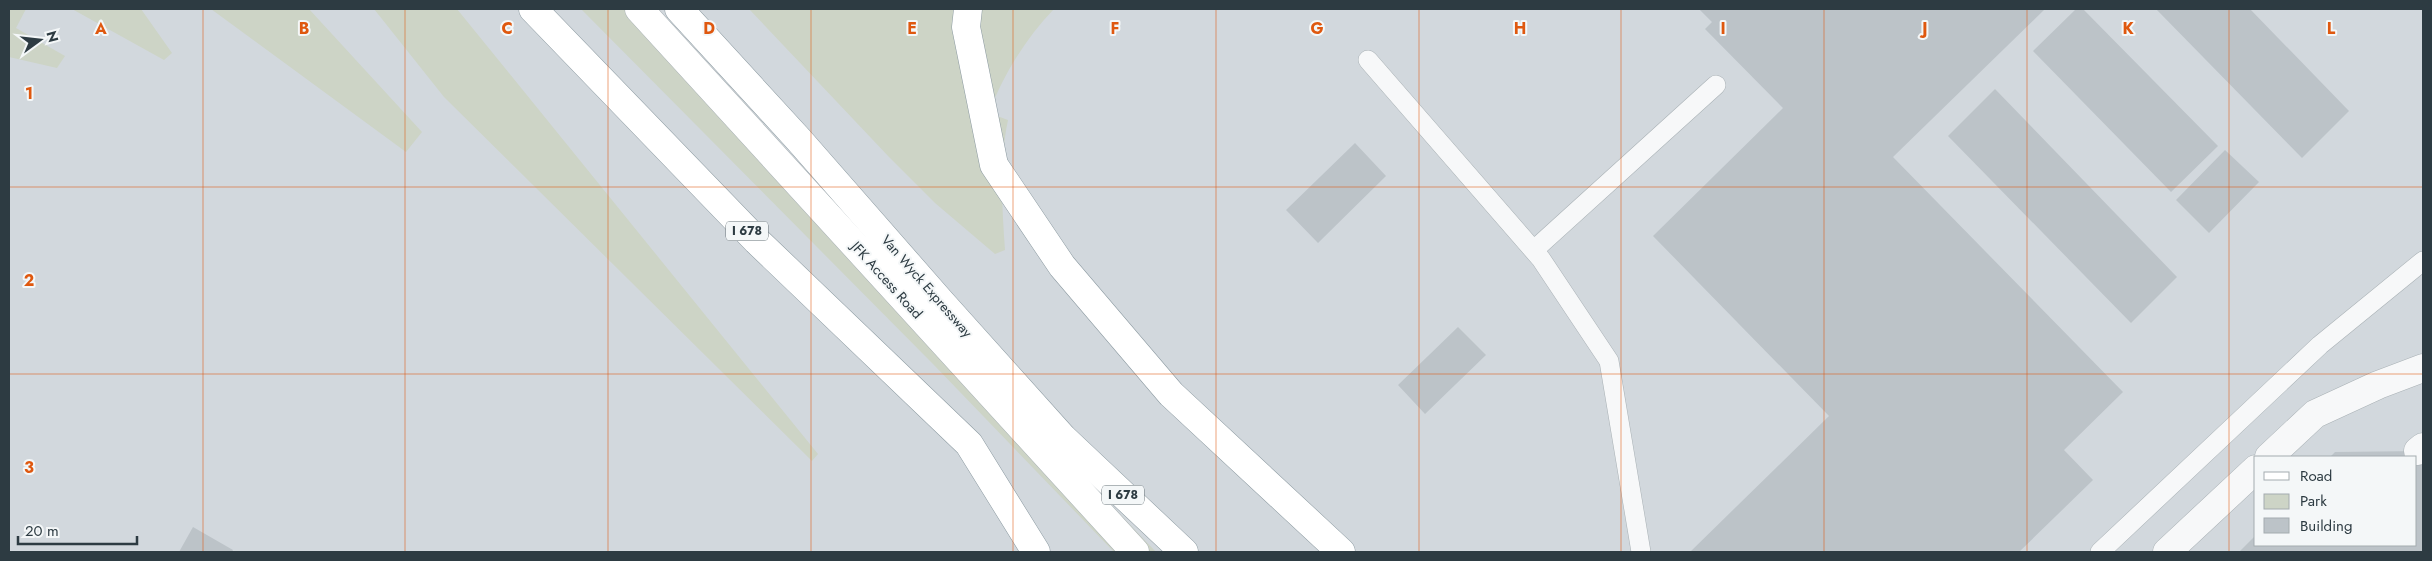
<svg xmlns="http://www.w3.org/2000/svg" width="2432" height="561" font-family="Jost,sans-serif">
<rect width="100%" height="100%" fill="#e4e9eb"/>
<path fill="#d2d8dd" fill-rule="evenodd" d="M9,9H2423V552H9ZM2256,457H2416V545H2256Z"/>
<path fill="#cdd4c6" d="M9,9H26L16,28L65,56L57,68L9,57Z
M72,9H141L172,53L164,60Z
M211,9H309L422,132L406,152Z
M374,9H457L818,454L812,461L444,97Z
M581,9H645L957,343L1156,552H1114L933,364Z
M749,9H1054C1026,38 1003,75 989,113L1008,120C999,163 1002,206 1005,250L995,254L935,203L889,157Z"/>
<path fill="#bcc3c8" d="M1699,9H2045L1893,157L2123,392L2064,450L2093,480L2019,552H1690L1829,416L1653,236L1783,108L1705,29L1712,22Z
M2076,9H2083L2218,146L2171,192L2033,51Z
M2156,9H2250L2349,111L2302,158Z
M1995,89L2177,277L2131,323L1948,136Z
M1355,143L1386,176L1318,243L1286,210Z
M2225,150L2259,182L2209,233L2176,200Z
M1458,327L1486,355L1425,414L1398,385Z
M2423,451V552H2239L2256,535V545H2416V457H2330L2335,452Z
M193,527L233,550L232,552H179Z"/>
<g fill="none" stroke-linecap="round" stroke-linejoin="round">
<defs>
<path id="lane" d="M1368,60L1541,259L1609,361L1641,552
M1534,250L1716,85
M2100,552L2320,345L2423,261"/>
<path id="street" d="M2418,451L2423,447
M2269,457L2315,414L2378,385L2423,368
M2167,552L2256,469"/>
<path id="secondary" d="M639,9L1135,552"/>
<path id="highway" d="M533,9L757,241L969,444L1036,552
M679,9L799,140L940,301L1063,438L1184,552
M968,9L966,27L994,165L1062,266L1171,394L1341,552"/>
</defs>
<use href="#lane" stroke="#a9b1b5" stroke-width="20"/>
<use href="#street" stroke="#a9b1b5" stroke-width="29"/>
<use href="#secondary" stroke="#a9b1b5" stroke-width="29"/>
<use href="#highway" stroke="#8c9aa1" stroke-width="29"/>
<use href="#lane" stroke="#f7f8f9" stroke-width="19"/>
<use href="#street" stroke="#f7f8f9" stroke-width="28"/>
<use href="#secondary" stroke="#fff" stroke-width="28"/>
<use href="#highway" stroke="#fff" stroke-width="28"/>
</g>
<path fill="none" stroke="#df580f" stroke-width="1" stroke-opacity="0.55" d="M203,9V552M405,9V552M608,9V552M811,9V552M1013,9V552M1216,9V552M1419,9V552M1621,9V552M1824,9V552M2027,9V552M2229,9V552M9,187H2423M9,374H2423"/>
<g text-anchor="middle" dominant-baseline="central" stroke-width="4" stroke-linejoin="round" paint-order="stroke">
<g fill="#f4f7f8" stroke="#697379" stroke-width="1">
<rect x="726" y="221.5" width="42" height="19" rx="4"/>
<rect x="1102" y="485.5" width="42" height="19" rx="4"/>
</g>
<g font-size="12" font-weight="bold" fill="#2d3b42">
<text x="747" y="231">I 678</text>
<text x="1123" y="495">I 678</text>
</g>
<g font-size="14" fill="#2d3b42" stroke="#f4f7f8">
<text transform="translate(887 280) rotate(48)">JFK Access Road</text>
<text transform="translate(927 286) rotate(49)">Van Wyck Expressway</text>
</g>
</g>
<g font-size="16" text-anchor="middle" font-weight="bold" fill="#df580f" stroke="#f4f7f8" stroke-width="4" stroke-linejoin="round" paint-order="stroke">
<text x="101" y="34">A</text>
<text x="304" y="34">B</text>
<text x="507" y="34">C</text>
<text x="709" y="34">D</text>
<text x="912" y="34">E</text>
<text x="1115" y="34">F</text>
<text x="1317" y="34">G</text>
<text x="1520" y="34">H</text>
<text x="1723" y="34">I</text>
<text x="1925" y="34">J</text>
<text x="2128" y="34">K</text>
<text x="2331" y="34">L</text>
<text x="29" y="99">1</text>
<text x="29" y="286">2</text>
<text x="29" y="473">3</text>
</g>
<rect width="2432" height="561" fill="none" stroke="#2d3b42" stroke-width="20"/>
<rect x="2254" y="456" width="162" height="90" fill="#f4f7f8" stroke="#a4acaf"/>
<rect x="2264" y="472" width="25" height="8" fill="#ffffff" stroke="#a4acaf"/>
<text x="2300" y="481" font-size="15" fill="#2d3b42">Road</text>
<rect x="2264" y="494" width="25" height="15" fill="#cdd4c6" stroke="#a4acaf"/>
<text x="2300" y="506" font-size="15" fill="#2d3b42">Park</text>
<rect x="2264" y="518" width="25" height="15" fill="#bcc3c8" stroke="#a4acaf"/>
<text x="2300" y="531" font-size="15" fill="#2d3b42">Building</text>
<g transform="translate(40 40) rotate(75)" stroke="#f4f7f8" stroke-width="4" paint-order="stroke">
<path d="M0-4L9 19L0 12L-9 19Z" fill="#2d3b42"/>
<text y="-8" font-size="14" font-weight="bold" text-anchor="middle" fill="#2d3b42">N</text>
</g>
<path d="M18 536v8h119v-8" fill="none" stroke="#2d3b42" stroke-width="2.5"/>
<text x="25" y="536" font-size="15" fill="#2d3b42" stroke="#f4f7f8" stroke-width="4" paint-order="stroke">20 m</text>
</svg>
